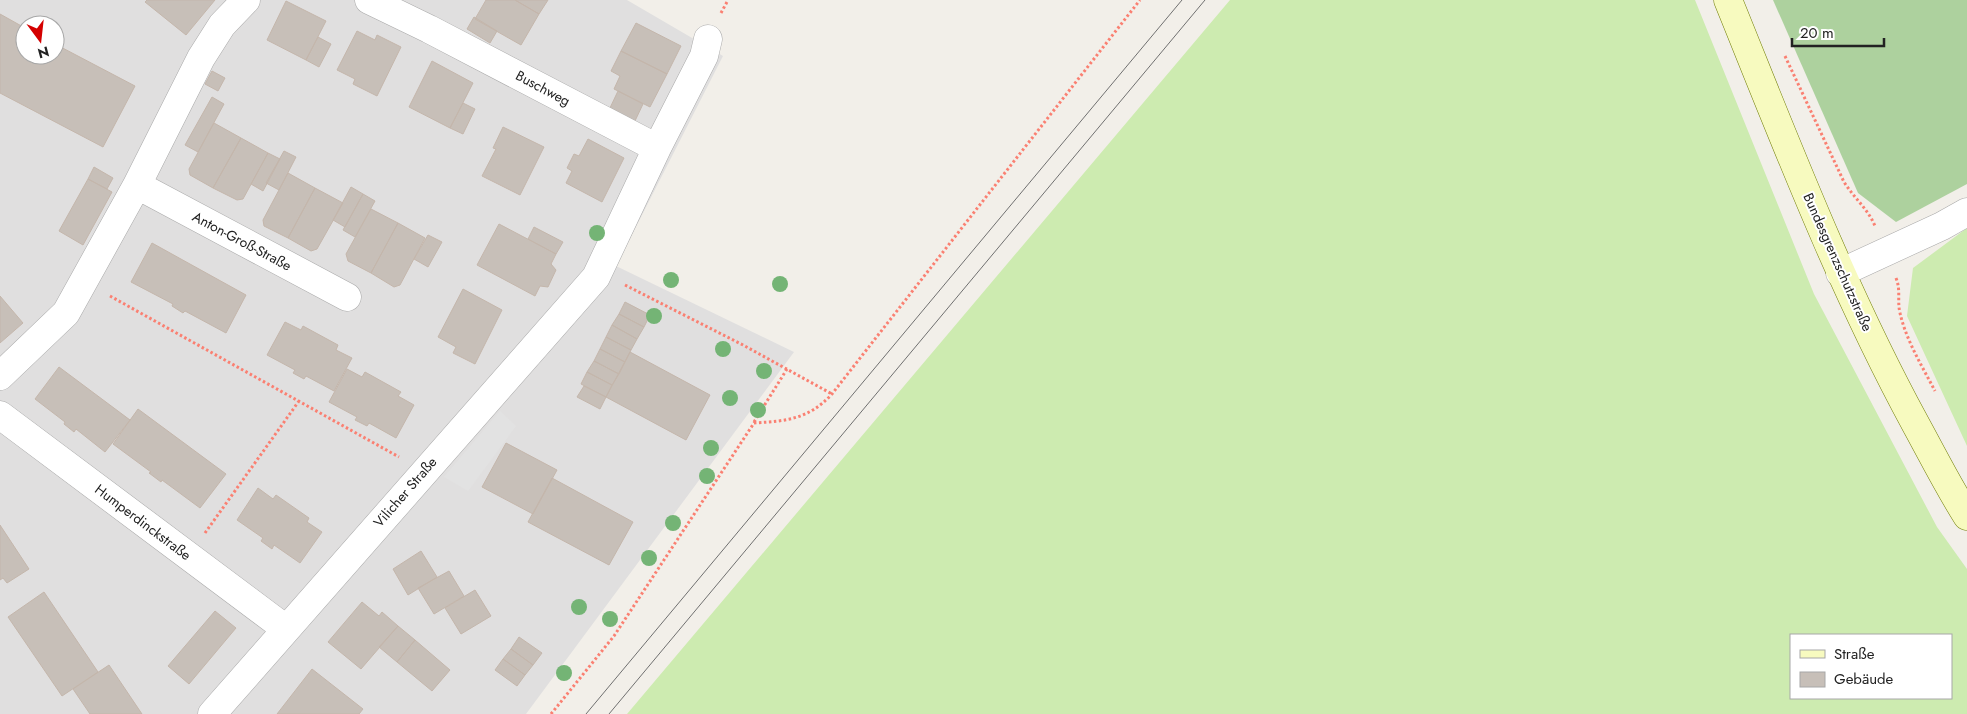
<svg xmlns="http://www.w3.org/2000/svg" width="1967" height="714" font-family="Jost,sans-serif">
<rect width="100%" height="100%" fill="#f2efe9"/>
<path fill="#e0dfdf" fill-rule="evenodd" d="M0,0H627L723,56L616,266L794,352L526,714H0ZM25,25H55V55H25Z"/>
<path fill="#cdebb0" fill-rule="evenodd" d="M1230,0H1695L1814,294L1937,527L1967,569V714H627ZM1791,635H1951V698H1791Z
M1967,228V446L1907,316L1913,268Z"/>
<path fill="#add19e" d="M1773,0H1967V184L1896,222L1858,193Z"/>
<path fill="#e2e2e2" d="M500,411L516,426L468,491L444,477Z"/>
<path fill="#c7bfb8" stroke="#c4b6ab" d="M147,0H215L186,35L145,2Z
M486,0H515L539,14L521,45L475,19Z
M515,0H548L539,14Z
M286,1L326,21L306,60L267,40Z
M0,14L25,28V55H55V44L135,86L103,147L0,93Z
M474,17L497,31L490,43L467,29Z
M636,23L681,46L667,74L621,51Z
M357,31L375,40L377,35L401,47L377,96L353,84L355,79L337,70Z
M318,37L331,44L319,67L306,60Z
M621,51L667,74L650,107L614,89L620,76L611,71Z
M432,61L473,83L450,128L409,107Z
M212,71L225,78L218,91L205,84Z
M618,91L643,104L634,123L609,110Z
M212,97L224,104L198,152L185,145Z
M463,103L475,109L463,134L450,128Z
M214,123L241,138L213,188L190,175L189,169Z
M503,127L544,147L520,195L482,176L496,149L493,148Z
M241,138L268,153L243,199L237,200L213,188Z
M588,139L624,158L602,202L566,183L572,171L567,168L574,154L579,156Z
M284,151L296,157L279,190L266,183Z
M268,153L280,159L263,191L251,184Z
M94,167L113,178L107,189L88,179Z
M288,173L315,188L288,238L264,226L263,220Z
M88,179L112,192L83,245L59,231Z
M351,187L363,194L345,227L333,220Z
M315,188L343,203L317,249L311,251L288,238Z
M363,194L375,201L355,237L343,230Z
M371,209L398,223L371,273L348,261L346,254Z
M398,223L425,238L400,285L394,287L371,273Z
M499,224L556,254L551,264L556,270L548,287L540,286L535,296L477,265Z
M534,227L563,242L556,254L528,239Z
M428,235L442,242L428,267L414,259Z
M152,243L246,295L226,333L185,311L183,313L172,306L173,304L131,282Z
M463,289L502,310L475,364L453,353L456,347L438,337Z
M0,296L23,323L0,343Z
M625,302L650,315L644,327L619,314Z
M619,314L644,327L637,339L612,325Z
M285,322L301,330L303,326L338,345L336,350L352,358L334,391L306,376L304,379L293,373L295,370L267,355Z
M612,325L637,339L631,350L606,337Z
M606,337L631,350L625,362L600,349Z
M600,349L625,362L619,374L594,361Z
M630,352L710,395L686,440L606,397Z
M594,361L619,374L612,385L587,372Z
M59,367L130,420L105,452L76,429L74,432L64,424L65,422L35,399Z
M347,369L362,377L365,372L401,392L398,396L414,405L396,438L369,423L367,426L355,420L357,417L329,402Z
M587,372L612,385L606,397L581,384Z
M584,386L606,397L600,409L577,397Z
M138,409L226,474L200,508L162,480L161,482L149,473L151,472L113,444Z
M506,443L557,470L533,514L482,487Z
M552,478L633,522L609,565L528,522Z
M258,488L273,499L276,495L309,518L307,522L322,532L300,563L274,545L272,549L261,541L263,538L237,520Z
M0,525L29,569L7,583L3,578L0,580Z
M421,551L437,577L408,595L393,569Z
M449,571L464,596L434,614L418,588Z
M475,590L491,616L461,634L445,608Z
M44,592L98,672L62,696L8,617Z
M362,602L379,616L382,612L398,626L361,669L328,642Z
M215,611L236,628L189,684L168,666Z
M398,626L415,640L397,662L379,647Z
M519,637L542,653L533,665L511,649Z
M415,640L450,670L432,691L397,662Z
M511,649L533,665L525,675L503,659Z
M503,659L525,675L517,686L495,670Z
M109,665L142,714H90L73,689Z
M312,669L363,709L359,714H277Z"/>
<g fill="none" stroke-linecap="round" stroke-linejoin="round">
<defs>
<path id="street" d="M369,0L429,29L657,148L704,56L708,39
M137,185L347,297
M1840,273L1942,226L1967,212
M0,376L66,313L137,185L201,58L222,25L246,0
M0,415L286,629
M212,714L596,277L657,148"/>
<path id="secondary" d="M1728,0C1786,143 1841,287 1915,423C1932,454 1948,486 1967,516"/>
</defs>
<use href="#street" stroke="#a9a9a9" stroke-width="29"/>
<use href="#secondary" stroke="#707d05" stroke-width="29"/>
<path stroke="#fa8072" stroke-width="3" stroke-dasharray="2.5 2.5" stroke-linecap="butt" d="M721,13L728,0
M1785,56L1844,182C1854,198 1868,209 1875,226
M1896,278C1901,290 1897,301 1900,313C1906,340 1922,366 1935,391
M625,285L743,345L832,394
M110,296L399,457
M754,422L787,369
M205,533L299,401
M551,714L614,636L754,423C787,421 809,419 832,394L1140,0"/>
<use href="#street" stroke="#fff" stroke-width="28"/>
<use href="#secondary" stroke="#f7fabf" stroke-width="28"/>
<path stroke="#707070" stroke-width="1" d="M586,714L1182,0
M609,714L1205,0"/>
</g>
<g fill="#74b475">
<circle cx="597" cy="233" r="8"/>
<circle cx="671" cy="280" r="8"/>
<circle cx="780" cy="284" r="8"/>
<circle cx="654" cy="316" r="8"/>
<circle cx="723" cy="349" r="8"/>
<circle cx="764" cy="371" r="8"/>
<circle cx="730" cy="398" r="8"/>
<circle cx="758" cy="410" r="8"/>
<circle cx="711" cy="448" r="8"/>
<circle cx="707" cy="476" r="8"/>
<circle cx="673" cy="523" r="8"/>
<circle cx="649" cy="558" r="8"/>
<circle cx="579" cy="607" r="8"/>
<circle cx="610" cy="619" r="8"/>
<circle cx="564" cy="673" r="8"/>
</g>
<g text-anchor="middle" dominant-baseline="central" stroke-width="4" stroke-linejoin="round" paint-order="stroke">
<g font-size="14" fill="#222" stroke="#fff">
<text transform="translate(543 88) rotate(28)">Buschweg</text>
<text transform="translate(242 241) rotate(28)">Anton-Groß-Straße</text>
<text transform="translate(1838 262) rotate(66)">Bundesgrenzschutzstraße</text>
<text transform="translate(405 492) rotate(-49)">Vilicher Straße</text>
<text transform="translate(143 522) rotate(37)">Humperdinckstraße</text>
</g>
</g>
<rect x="1790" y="634" width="162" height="65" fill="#ffffff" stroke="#a7a7a7"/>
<rect x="1800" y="650" width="25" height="8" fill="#f7fabf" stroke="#a7a7a7"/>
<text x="1834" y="659" font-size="15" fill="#222222">Straße</text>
<rect x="1800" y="672" width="25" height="15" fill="#c7bfb8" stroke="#a7a7a7"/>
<text x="1834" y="684" font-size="15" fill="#222222">Gebäude</text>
<g transform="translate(40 40) rotate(165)"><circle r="24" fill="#ffffff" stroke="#a7a7a7"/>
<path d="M0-4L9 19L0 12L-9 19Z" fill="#d40000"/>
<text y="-8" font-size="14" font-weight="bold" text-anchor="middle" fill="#222222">N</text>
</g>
<path d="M1792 38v8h92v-8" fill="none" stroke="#222222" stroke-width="2.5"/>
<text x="1800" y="38" font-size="15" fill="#222222" stroke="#ffffff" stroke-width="4" paint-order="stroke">20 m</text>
</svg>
